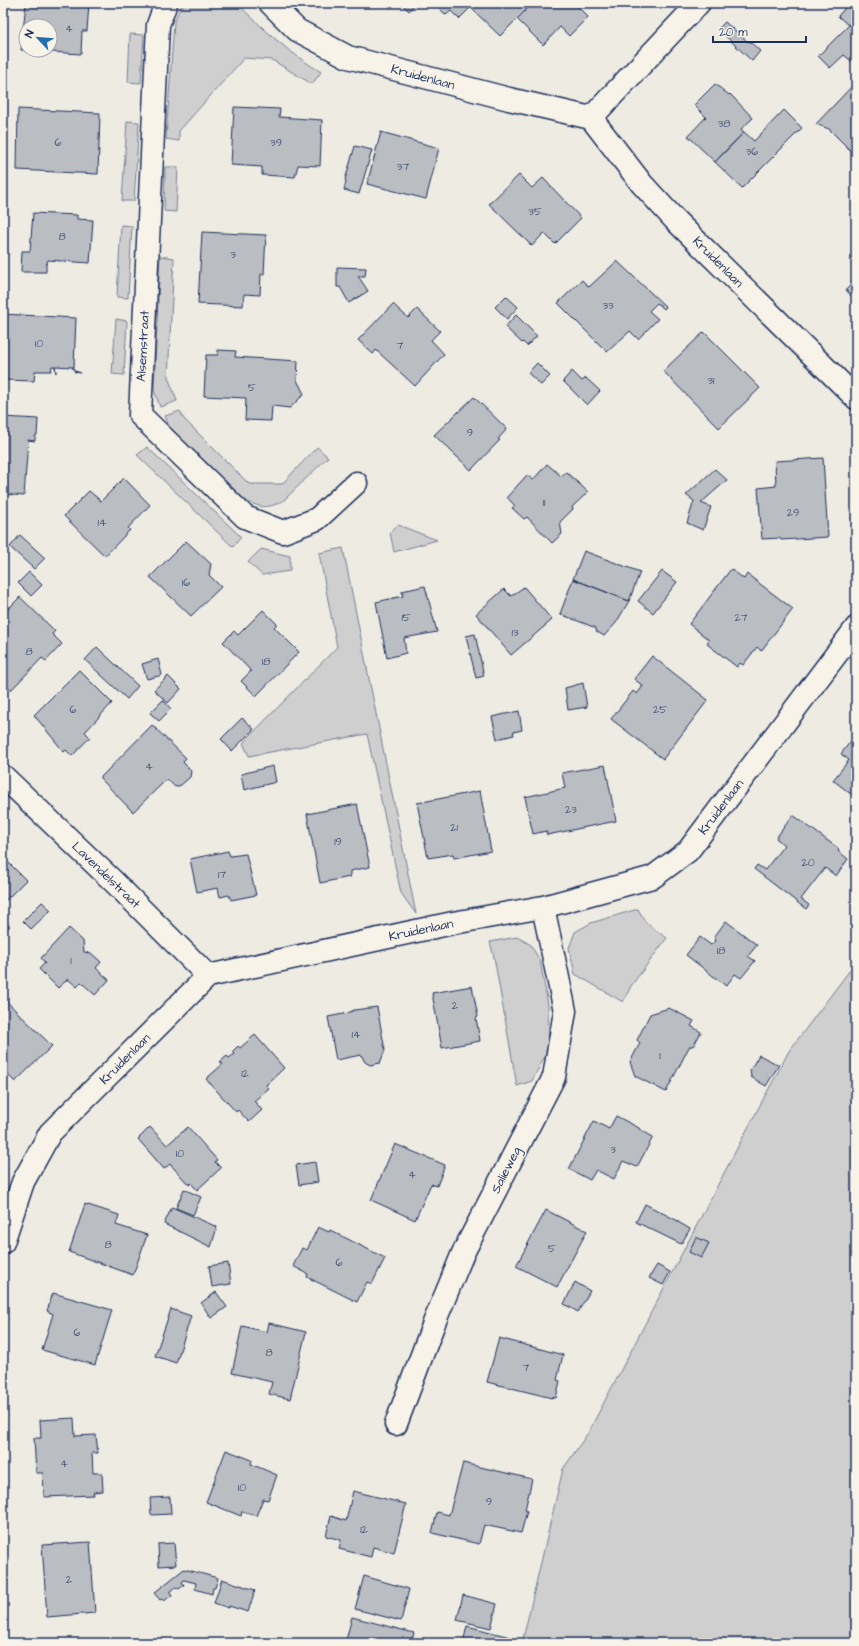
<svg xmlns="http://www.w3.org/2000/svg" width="859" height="1646" font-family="'Architects Daughter',sans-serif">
<rect width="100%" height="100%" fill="#eeebe2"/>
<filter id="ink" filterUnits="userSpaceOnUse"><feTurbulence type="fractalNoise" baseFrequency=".025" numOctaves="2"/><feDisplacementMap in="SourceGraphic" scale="8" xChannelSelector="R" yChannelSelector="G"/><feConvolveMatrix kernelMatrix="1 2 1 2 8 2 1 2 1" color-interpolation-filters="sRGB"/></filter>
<g filter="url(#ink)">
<path fill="#cfcfcf" stroke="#757f96" d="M185,3H237C263,29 289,53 321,72L312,84L272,60L244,58L179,131V141L166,139L174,22L180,8Z
M130,34L144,35L141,83L128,82Z
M127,121L139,122L134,201H122Z
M165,167H178L176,212L164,211Z
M121,225L132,226L128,298L117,297Z
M160,256L174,258L168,377L177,401L160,407L154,390Z
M116,319L127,321L124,375L112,374Z
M180,411L184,419L249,484H282L317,447L328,457L283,501C267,509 262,508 246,501L169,427L165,416Z
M147,447L241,537L233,547L137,455Z
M398,525L437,540L394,552L390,532Z
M343,548L416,914L401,893L367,734L249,756L243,743L337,647L319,553Z
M261,549L290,556V571L262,575L248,562Z
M638,909L646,923L667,938L631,986L623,1002L575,974L569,948L575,932L591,923Z
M517,937L531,945L540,961L548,1004L549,1048L532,1081L517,1086L494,957L490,942Z
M856,962V1643H522L563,1469L588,1433L734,1154L789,1051Z"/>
<path fill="#babdc2" stroke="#1b2f5e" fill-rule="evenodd" d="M26,3H89L87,31H82L81,54L21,50ZM26,26H50V50H26Z
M401,3H416L409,11Z
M434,3H475L459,19L451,11L446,15Z
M475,3H533L500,36L471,8Z
M533,3H579L576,5L588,17L569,36L560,27L543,45L517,19Z
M849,3H856V17L848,25L838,16Z
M856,18V65L844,55L830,68L818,56Z
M725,22L748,42L749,41L760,51L752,61L718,29Z
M856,82V146L850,150L829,129L816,124Z
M715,84L729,95L730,94L753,118L741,129L744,132L715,162L688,136L706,117L694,105Z
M234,107L280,109L279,117L322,120L320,166L298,165L295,177L262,175V167L231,165Z
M18,109L100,113L98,174L17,170Z
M784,110L802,128L742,188L715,162L744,132L754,141Z
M381,132L439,148L426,199L367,184Z
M355,146L372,150L359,194L344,190L346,181L345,180Z
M519,175L532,188L543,178L581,218L555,244L544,233L532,246L489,204Z
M33,213L77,215V219L93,220L90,263L48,260L46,265V272H21L22,251H30Z
M202,232L266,235L264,274H261L260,295L244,294L243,306L198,304Z
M617,261L666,307L664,309L657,303L649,311L658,319L638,339L630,331L607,352L558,303L582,280L589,287Z
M337,267L366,268L365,276H358L368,291L349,303L340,287H337Z
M856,279V301L846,290Z
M506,296L518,307L507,319L495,307Z
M393,304L408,318L417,309L440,331L431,340L444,354L415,386L376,350L373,354L358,340Z
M3,314L76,318L74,367H72L75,371L81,373L75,372L72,367L55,366L56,373L55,366H52L51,371H35L34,381L3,380Z
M516,315L537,336L527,346L523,342L522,343L505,327Z
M704,332L760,388L719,428L663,371Z
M218,350L236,351L235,357L298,361L297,380L304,394L290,408L272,406L271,421L245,420L246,398L204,396L206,355H218Z
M537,363L550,376L541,385L528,373Z
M572,371L582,381L586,378L600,391L587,405L563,381Z
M474,397L507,429L498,439L500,440L471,470L434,435Z
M3,417L38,419L37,435L35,436V441L28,440L24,496L3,494Z
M823,458L828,537L781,540L780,538L762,539L758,488L776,486L775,461Z
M547,464L561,476L566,472L588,492L572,507L573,509L560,522L562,534L552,543L527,517L524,519L512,508L515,506L507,497L527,475L533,480Z
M715,469L727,480L701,503L711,507L703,530L687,523L694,501L686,495Z
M124,478L150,505L128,528L130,530L105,556L64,516L89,491L101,501Z
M20,535L45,558L34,569L10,547Z
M186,541L211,564L209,575L221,587L191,616L150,577Z
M584,551L640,572L629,601L573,579Z
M731,569L744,579L747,574L793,609L761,651L757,647L743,665L740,663L737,667L707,644L709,640L689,624Z
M662,571L677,582L653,613L638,601Z
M29,572L42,585L31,596L18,583Z
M573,579L629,601L616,623L604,636L596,631V628L560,614Z
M425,586L437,632L404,638L406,653L387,658L376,602L403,596L402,591Z
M524,587L552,620L511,655L476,614L504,589L511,596Z
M20,597L55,631L52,634L62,644L46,661L42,658L11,690L3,683V614Z
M263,610L277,624L274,627L299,652L256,696L241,681L251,671L223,642L234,631L238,635Z
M475,634L484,676L476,678L466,636Z
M97,647L138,686L127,699L85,660Z
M652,656L708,700L663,759L611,719L633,691L637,694L643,686L634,679Z
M158,659L162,675L147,679L142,664Z
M79,670L112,703L85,732L90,737L72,756L66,750L64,752L34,715Z
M168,676L181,689L168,703L154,690Z
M583,683L587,707L568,710L565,688Z
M163,700L171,709L159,721L150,713Z
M519,711L522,730L513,732L514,735L497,739L492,717Z
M242,718L254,729L232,751L221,739Z
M152,725L186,758L183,762L191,771L190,777L181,785L175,787L167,779L133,812L100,778Z
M856,734V798L833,780L849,760L841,754Z
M605,765L616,821L547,835L546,831L533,834L525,797L565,788L562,773Z
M273,766L276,782L244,790L241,774Z
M480,791L491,851L454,858L453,854L428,858L417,803Z
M357,804L370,867L350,871V877L320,883L307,814Z
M793,815L839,849L838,851L848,859L836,876L825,868L801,899L809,905L806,909L754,869L757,865L765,870L784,845L776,838Z
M228,851L230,856L246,854L256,895L231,900L229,895L220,897L218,888L197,892L190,859Z
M3,857L26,880L3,903Z
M42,902L51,910L31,929L23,921Z
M3,920L10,926L3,933Z
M726,921L757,945L748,956L755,961L741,978L735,974L726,986L686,955L700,937L711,945L716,940L714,937Z
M69,928L83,941L84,952L91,953L101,962L96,968L109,980L95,995L81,982L77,987L68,979L58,988L39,969L45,963L41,958Z
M472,986L478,1017L476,1018L480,1041L442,1048L432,993Z
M3,998L52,1046L15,1082L3,1070Z
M377,1007L385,1050L380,1063L370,1065L365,1062L361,1055L336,1060L328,1017L348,1013L354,1010Z
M669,1008L694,1021L691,1026L701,1032L694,1045L689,1047L666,1092L635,1076L630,1062L640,1043L637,1040L650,1014Z
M255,1035L284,1068L266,1085L269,1088L254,1101L262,1110L249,1122L238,1110L236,1112L206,1079L223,1064L220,1062L227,1056L229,1058L234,1054L232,1052L238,1046L240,1048Z
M759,1055L779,1065L766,1086L751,1077L750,1070Z
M616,1116L639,1128V1129L653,1137L637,1167L623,1161L614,1179L596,1170L590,1180L569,1169L594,1121L609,1129Z
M150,1127L167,1145L188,1127L217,1160L215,1162L221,1168L197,1190L191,1183L189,1185L170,1164L164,1169L138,1139Z
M395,1144L445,1165L437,1186L431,1184L415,1220L371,1200Z
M315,1162L318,1182L299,1185L296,1165Z
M184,1189L201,1197L193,1215L176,1208Z
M85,1204L119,1215L116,1225L147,1235L133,1275L69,1252Z
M645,1204L678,1221V1222L690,1229L681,1244L636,1222Z
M172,1207L217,1227L211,1247L164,1224Z
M546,1210L587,1231L557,1287L516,1266Z
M318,1227L329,1232L330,1230L385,1258L372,1284L367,1282L357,1302L307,1277L308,1274L293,1266L302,1248L307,1250Z
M696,1237L709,1243L701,1258L689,1252Z
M228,1263L231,1284L212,1287L209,1266Z
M657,1265L670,1272L663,1285L649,1278Z
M575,1282L590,1291L578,1312L564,1304Z
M216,1292L227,1307L211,1318L201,1303Z
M53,1293L112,1310L95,1365L42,1350L53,1314L47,1311Z
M171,1309L191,1316L176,1363L155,1356Z
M269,1323L306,1332L290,1399L269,1394L272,1382L232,1373L242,1326L267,1332Z
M499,1338L563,1355L557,1380L560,1381L556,1398L552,1397V1398L487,1382Z
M74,1418L75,1436L96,1435L98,1453H92L93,1473H102L103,1491L93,1492L94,1495L44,1497L43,1473H36L34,1438H41L40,1420Z
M226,1450L252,1460L251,1464L277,1475L268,1500L263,1499L256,1516L242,1511L241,1516L206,1502Z
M463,1463L532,1479L525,1510L527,1511L521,1533L484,1525L479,1544L432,1533L437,1512L449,1515Z
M353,1491L406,1504L394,1553L373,1547L371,1557L339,1549L341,1540L326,1536L331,1516L346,1521Z
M170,1497L171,1514L151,1515L150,1498Z
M90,1542L95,1613L47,1617L42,1545Z
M174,1543L176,1565L159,1566L158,1544Z
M184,1569L218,1578L215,1588H213L212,1594L195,1589L196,1583L184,1580L182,1582L184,1585L179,1589L176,1587L170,1592L172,1595L164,1601L162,1599L160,1600L154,1593Z
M364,1576L409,1589L401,1621L355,1609Z
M222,1579L255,1590L248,1612L229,1606V1608L214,1603Z
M463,1595L497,1604L491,1628L457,1620Z
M352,1617L414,1633L411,1643H355L346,1640Z
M467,1626L514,1638L513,1643H463Z"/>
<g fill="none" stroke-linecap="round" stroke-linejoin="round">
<defs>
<path id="minor" d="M166,3L158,25L140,415L245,517L283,532L317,519L356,483
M270,3L297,30L348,57L509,99L591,118L642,184L676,221L856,398
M591,118L699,3
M3,776L115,883L208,976
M3,1242L23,1182L50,1133L208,976L453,923L543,907L653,877L688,851L856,628
M396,1424L434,1323L463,1253L554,1077L565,1011L543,907"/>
</defs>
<use href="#minor" stroke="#1b2f5e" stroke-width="25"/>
<use href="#minor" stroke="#f7f3e8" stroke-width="22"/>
</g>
</g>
<g text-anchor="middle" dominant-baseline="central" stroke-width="3" stroke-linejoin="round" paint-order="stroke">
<g font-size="11" fill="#435277">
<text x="69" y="28">4</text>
<text x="724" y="123">38</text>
<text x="58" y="142">6</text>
<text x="276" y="142">39</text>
<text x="752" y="151">36</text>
<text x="403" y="166">37</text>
<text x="535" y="211">35</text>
<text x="62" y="236">8</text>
<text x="233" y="254">3</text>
<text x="608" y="305">33</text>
<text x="39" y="343">10</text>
<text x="400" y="345">7</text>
<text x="711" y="380">31</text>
<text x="252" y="387">5</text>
<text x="470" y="432">9</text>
<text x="544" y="502">11</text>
<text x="793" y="512">29</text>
<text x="102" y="522">14</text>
<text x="186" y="582">16</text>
<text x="406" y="617">15</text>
<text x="741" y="617">27</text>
<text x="515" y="632">13</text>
<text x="29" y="651">8</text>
<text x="266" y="661">18</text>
<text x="73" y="709">6</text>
<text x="660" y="709">25</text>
<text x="149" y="766">4</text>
<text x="571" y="809">23</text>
<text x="454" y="827">21</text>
<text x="338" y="841">19</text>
<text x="808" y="862">20</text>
<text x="222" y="874">17</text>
<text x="721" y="950">18</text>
<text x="71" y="960">1</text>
<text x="455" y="1005">2</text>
<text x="356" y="1034">14</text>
<text x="660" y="1055">1</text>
<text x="245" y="1073">12</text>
<text x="613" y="1149">3</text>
<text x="180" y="1153">10</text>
<text x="412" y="1174">4</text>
<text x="108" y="1244">8</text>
<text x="552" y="1248">5</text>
<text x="339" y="1262">6</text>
<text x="77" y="1332">6</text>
<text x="269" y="1352">8</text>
<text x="526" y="1367">7</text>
<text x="64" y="1463">4</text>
<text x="242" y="1487">10</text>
<text x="489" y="1501">9</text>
<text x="364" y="1529">12</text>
<text x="69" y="1579">2</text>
</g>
<g font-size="13" fill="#1b2f5e" stroke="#f7f3e8">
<text transform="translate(423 77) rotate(15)">Kruidenlaan</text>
<text transform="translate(718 262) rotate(45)">Kruidenlaan</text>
<text transform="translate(143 346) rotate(-87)">Alsemstraat</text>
<text transform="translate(721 807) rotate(-53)">Kruidenlaan</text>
<text transform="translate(106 875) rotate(44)">Lavendelstraat</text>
<text transform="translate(421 930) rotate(-12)">Kruidenlaan</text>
<text transform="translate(125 1059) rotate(-45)">Kruidenlaan</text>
<text transform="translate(506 1170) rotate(-63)">Salieweg</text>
</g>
</g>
<rect width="859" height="1646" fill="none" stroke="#f7f3e8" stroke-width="16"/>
<rect x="8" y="8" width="843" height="1630" fill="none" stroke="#1b2f5e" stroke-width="1.5" filter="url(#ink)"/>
<g transform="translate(38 38) rotate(296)"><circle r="19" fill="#f7f3e8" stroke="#9fa5b1"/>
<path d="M0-3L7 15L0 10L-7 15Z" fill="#1f6fb2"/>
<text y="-6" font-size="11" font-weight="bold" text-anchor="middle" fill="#1b2f5e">N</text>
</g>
<path d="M713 36v6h93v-6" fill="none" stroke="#1b2f5e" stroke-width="2"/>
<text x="719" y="36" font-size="12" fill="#1b2f5e" stroke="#f7f3e8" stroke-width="3" paint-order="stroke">20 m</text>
</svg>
